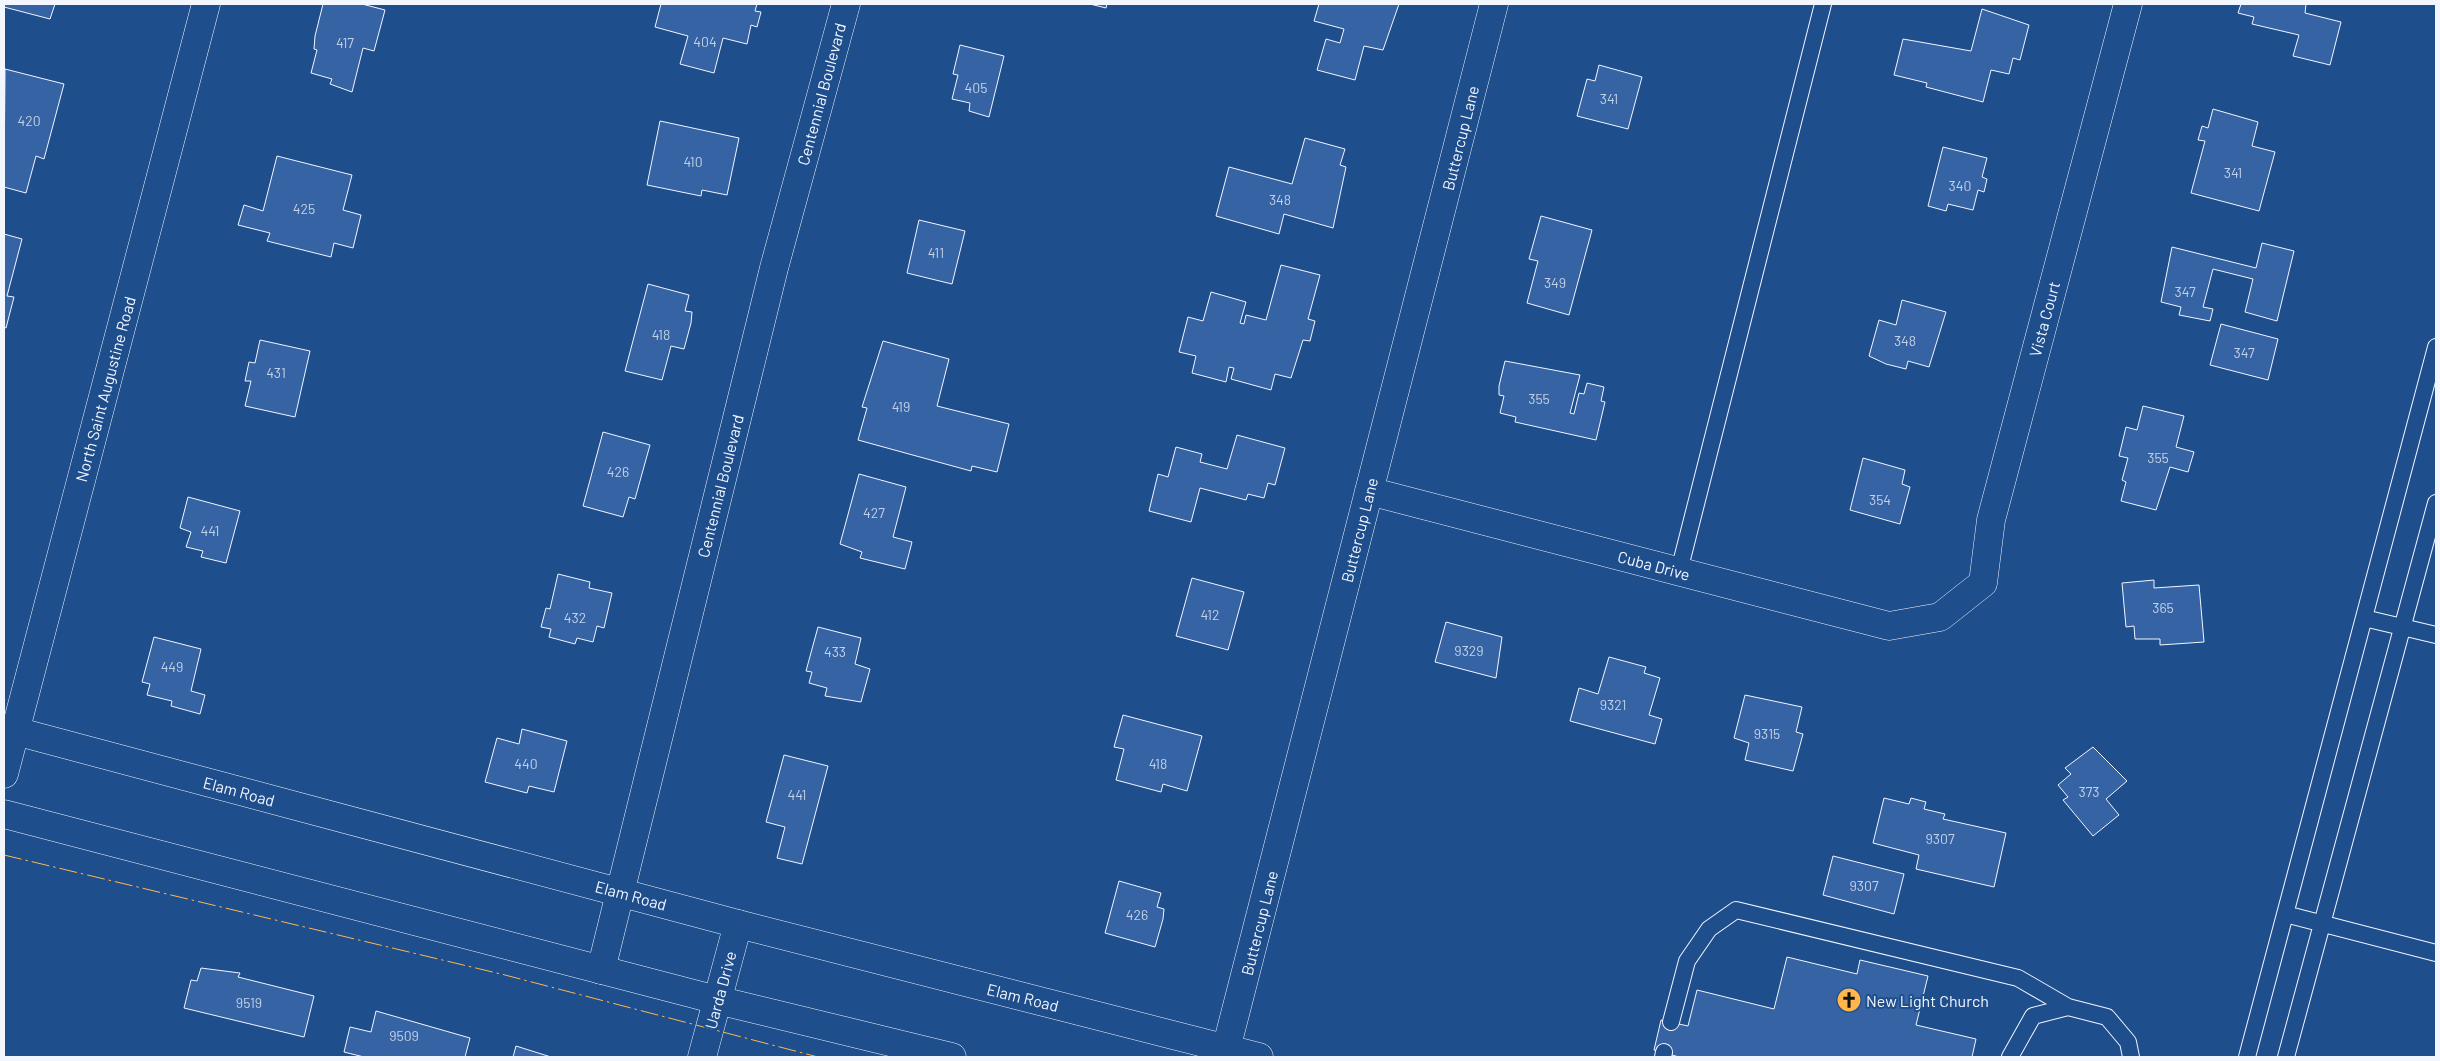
<svg xmlns="http://www.w3.org/2000/svg" width="2440" height="1061" font-family="Barlow,sans-serif">
<rect width="100%" height="100%" fill="#1f4e8c"/>
<path fill="#3563a3" stroke="#f2f6ff" d="M4,4H55L50,19L4,7Z
M323,4H362L385,10L374,51L363,48L352,92L330,84L332,79L311,73L317,50L314,49L315,36Z
M661,4H757L755,11L761,12L757,27L751,25L747,44L723,38L714,73L680,64L688,36L655,27Z
M1090,4H1107L1106,8Z
M1319,4H1399L1383,50L1364,46L1355,80L1317,70L1326,39L1340,43L1344,29L1314,21Z
M2241,4H2306L2305,13L2341,22L2330,65L2293,56L2299,35L2252,24L2254,17L2238,13Z
M1982,9L2029,25L2020,60L2013,58L2009,74L1991,70L1983,102L1926,87L1927,83L1894,75L1903,39L1971,51Z
M960,45L1004,56L989,117L969,111L970,103L952,99L958,75L953,74Z
M1599,65L1642,77L1628,129L1577,116L1587,79L1595,81Z
M5,69L64,84L44,159L36,156L26,193L4,187Z
M2213,109L2258,122L2252,146L2275,152L2259,211L2191,193L2205,141L2198,140L2202,126L2208,128Z
M660,121L739,138L727,195L702,190L701,196L647,185Z
M1305,138L1345,149L1340,165L1346,167L1333,228L1284,214L1279,234L1216,216L1229,167L1292,184Z
M1943,147L1987,158L1982,177L1987,179L1984,192L1978,190L1973,210L1948,204L1946,211L1928,206Z
M277,156L352,175L343,210L361,215L353,248L334,243L331,257L267,241L270,233L238,225L244,205L263,211Z
M1541,216L1592,230L1569,315L1527,303L1538,261L1529,259Z
M919,220L965,231L952,284L907,273Z
M4,234L22,239L7,296L14,297L6,328L4,327Z
M2262,243L2294,251L2277,321L2245,312L2253,279L2213,269L2203,307L2213,309L2210,321L2179,315L2181,307L2161,302L2172,247L2256,268Z
M1281,265L1320,275L1308,319L1315,321L1310,341L1303,340L1291,378L1275,374L1271,390L1231,379L1234,368L1229,367L1226,382L1192,373L1196,356L1179,352L1188,317L1203,321L1211,292L1246,302L1240,323L1244,324L1246,315L1266,320Z
M648,284L689,295L685,311L692,312L691,323L684,349L671,346L662,380L625,371Z
M1902,300L1946,312L1929,367L1908,361L1906,369L1886,364L1869,356L1879,320L1896,325Z
M2221,324L2278,339L2268,380L2210,365Z
M260,340L310,351L295,417L245,406L251,381H245L249,362L255,363Z
M883,341L949,359L937,406L1009,424L997,472L972,466L971,471L858,440L867,408L862,407Z
M1505,361L1580,375L1570,413L1574,414L1579,393L1584,394L1587,383L1604,387L1601,401L1605,402L1596,440L1515,422L1516,417L1500,413L1504,396L1499,395V386Z
M2143,406L2184,416L2176,447L2194,452L2188,472L2170,467L2156,510L2121,501L2126,482L2122,480L2128,458L2119,456L2126,427L2137,430Z
M603,432L650,445L635,499L629,497L623,517L583,506Z
M1237,435L1285,448L1275,485L1268,483L1264,498L1248,494L1246,500L1200,488L1191,522L1149,511L1158,474L1168,477L1176,447L1202,454L1200,462L1227,469Z
M1863,458L1905,470L1902,484L1910,487L1900,524L1850,510Z
M859,474L906,487L893,537L912,542L905,569L860,558L862,552L840,544Z
M188,497L240,511L226,563L201,557L203,551L186,547L191,532L180,528Z
M558,574L590,582L589,588L612,593L604,628L597,626L593,642L577,638L575,644L549,637L551,629L541,627L546,608L550,609Z
M1192,578L1244,592L1228,650L1176,636Z
M2154,580V588L2199,585L2204,642L2160,645V639H2135L2134,626L2126,627L2122,583Z
M1446,622L1502,637L1496,678L1435,662Z
M818,627L861,638L855,664L870,669L861,702L825,696L827,688L809,683L812,672L806,671Z
M154,637L201,649L191,691L205,695L200,714L171,706L172,701L147,695L150,684L142,682Z
M1609,657L1646,667L1644,673L1660,678L1649,715L1662,719L1655,744L1570,721L1579,688L1598,694Z
M1745,695L1802,707L1796,732L1803,734L1793,771L1745,760L1749,743L1734,738Z
M1123,715L1202,736L1187,791L1163,784L1161,792L1116,780L1124,749L1114,747Z
M522,729L567,741L554,792L529,786L527,793L485,782L497,738L519,744Z
M2093,747L2127,781L2106,799L2119,815L2093,836L2063,800L2068,797L2058,785L2071,774L2065,768Z
M784,755L828,766L802,864L777,858L785,827L766,822Z
M1884,798L1909,804L1911,798L1926,802L1924,809L1945,814L1943,819L2006,833L1994,887L1916,869L1919,855L1873,843Z
M1833,856L1904,874L1894,914L1823,895Z
M1119,881L1161,893L1157,907L1164,909L1163,919L1155,947L1105,933Z
M1787,957L1857,974L1860,960L1928,976L1916,1025L1976,1039L1972,1057H1679L1654,1050L1661,1020L1688,1026L1697,990L1774,1009Z
M201,968L240,973L238,977L314,996L304,1037L184,1008L191,980L197,981Z
M376,1011L470,1038L465,1057H364L344,1052L350,1027L371,1032Z
M516,1046L551,1057H513Z"/>
<g fill="none" stroke-linecap="round" stroke-linejoin="round">
<defs>
<path id="service" d="M1679,571L1823,4
M2364,618L2436,635
M2285,914L2436,953
M1671,1022L1687,961L1709,929L1736,910L2018,978L2068,1007
M1663,1057L1664,1052
M2010,1057L2033,1016L2068,1007L2107,1017L2128,1042L2131,1057
M2247,1057L2436,347
M2286,1057L2436,503"/>
<path id="minor" d="M1369,491L1889,626L1940,617L1983,583L1991,520L2128,4
M601,970L774,268L846,4
M702,1057L738,924
M1224,1057L1494,4"/>
<path id="tertiary" d="M4,774L206,4"/>
<path id="secondary" d="M4,728L738,924L1259,1057
M4,814L717,1000L952,1057"/>
</defs>
<use href="#service" stroke="#f2f6ff" stroke-width="18"/>
<use href="#minor" stroke="#f2f6ff" stroke-width="29"/>
<use href="#tertiary" stroke="#f2f6ff" stroke-width="29"/>
<use href="#secondary" stroke="#f2f6ff" stroke-width="29"/>
<use href="#service" stroke="#1f4e8c" stroke-width="16"/>
<use href="#minor" stroke="#1f4e8c" stroke-width="28"/>
<use href="#tertiary" stroke="#1f4e8c" stroke-width="28"/>
<use href="#secondary" stroke="#1f4e8c" stroke-width="28"/>
<path stroke="#ffb74d" stroke-width="1" stroke-dasharray="18 4 2.5 4" stroke-linecap="butt" d="M4,855L505,975L818,1057"/>
</g>
<defs>
<symbol id="church-disc" viewBox="-11 -11 22 22"><circle r="9.5" fill="#ffb74d" stroke="#1f4e8c"/><path d="M-1.2-6h2.4v3.5h3.3v2.4h-3.3V6h-2.4V-.1h-3.3v-2.4h3.3Z" fill="#111"/></symbol>
</defs>
<g fill-rule="evenodd">
<use href="#church-disc" x="1835" y="986" width="28" height="28"/>
</g>
<g text-anchor="middle" dominant-baseline="central" stroke-width="4" stroke-linejoin="round" paint-order="stroke">
<g font-size="14" fill="#c3d1e8">
<text x="705" y="41">404</text>
<text x="345" y="42">417</text>
<text x="976" y="87">405</text>
<text x="1609" y="98">341</text>
<text x="29" y="120">420</text>
<text x="693" y="161">410</text>
<text x="2233" y="172">341</text>
<text x="1960" y="185">340</text>
<text x="1280" y="199">348</text>
<text x="304" y="208">425</text>
<text x="936" y="252">411</text>
<text x="1555" y="282">349</text>
<text x="2185" y="291">347</text>
<text x="661" y="334">418</text>
<text x="1905" y="340">348</text>
<text x="2244" y="352">347</text>
<text x="276" y="372">431</text>
<text x="1539" y="398">355</text>
<text x="901" y="406">419</text>
<text x="2158" y="457">355</text>
<text x="618" y="471">426</text>
<text x="1880" y="499">354</text>
<text x="874" y="512">427</text>
<text x="210" y="530">441</text>
<text x="2163" y="607">365</text>
<text x="1210" y="614">412</text>
<text x="575" y="617">432</text>
<text x="1469" y="650">9329</text>
<text x="835" y="651">433</text>
<text x="172" y="666">449</text>
<text x="1613" y="704">9321</text>
<text x="1767" y="733">9315</text>
<text x="526" y="763">440</text>
<text x="1158" y="763">418</text>
<text x="2089" y="791">373</text>
<text x="797" y="794">441</text>
<text x="1940" y="838">9307</text>
<text x="1864" y="885">9307</text>
<text x="1137" y="914">426</text>
<text x="249" y="1002">9519</text>
<text x="404" y="1035">9509</text>
</g>
<g font-size="16" fill="#f2f6ff" stroke="#1f4e8c">
<text transform="translate(821 94) rotate(-75)">Centennial Boulevard</text>
<text transform="translate(1460 138) rotate(-76)">Buttercup Lane</text>
<text transform="translate(2044 319) rotate(-75)">Vista Court</text>
<text transform="translate(105 389) rotate(-75)">North Saint Augustine Road</text>
<text transform="translate(720 486) rotate(-76)">Centennial Boulevard</text>
<text transform="translate(1359 530) rotate(-76)">Buttercup Lane</text>
<text transform="translate(1654 565) rotate(15)">Cuba Drive</text>
<text transform="translate(239 791) rotate(15)">Elam Road</text>
<text transform="translate(631 895) rotate(15)">Elam Road</text>
<text transform="translate(1259 923) rotate(-76)">Buttercup Lane</text>
<text transform="translate(720 990) rotate(-75)">Uarda Drive</text>
<text transform="translate(1023 997) rotate(14)">Elam Road</text>
</g>
<g font-size="16" fill="#f2f6ff" stroke="#1f4e8c" text-anchor="start">
<text x="1866" y="1000">New Light Church</text>
</g>
</g>
<rect width="2440" height="1061" fill="none" stroke="#f2f6ff" stroke-width="10"/>
</svg>
